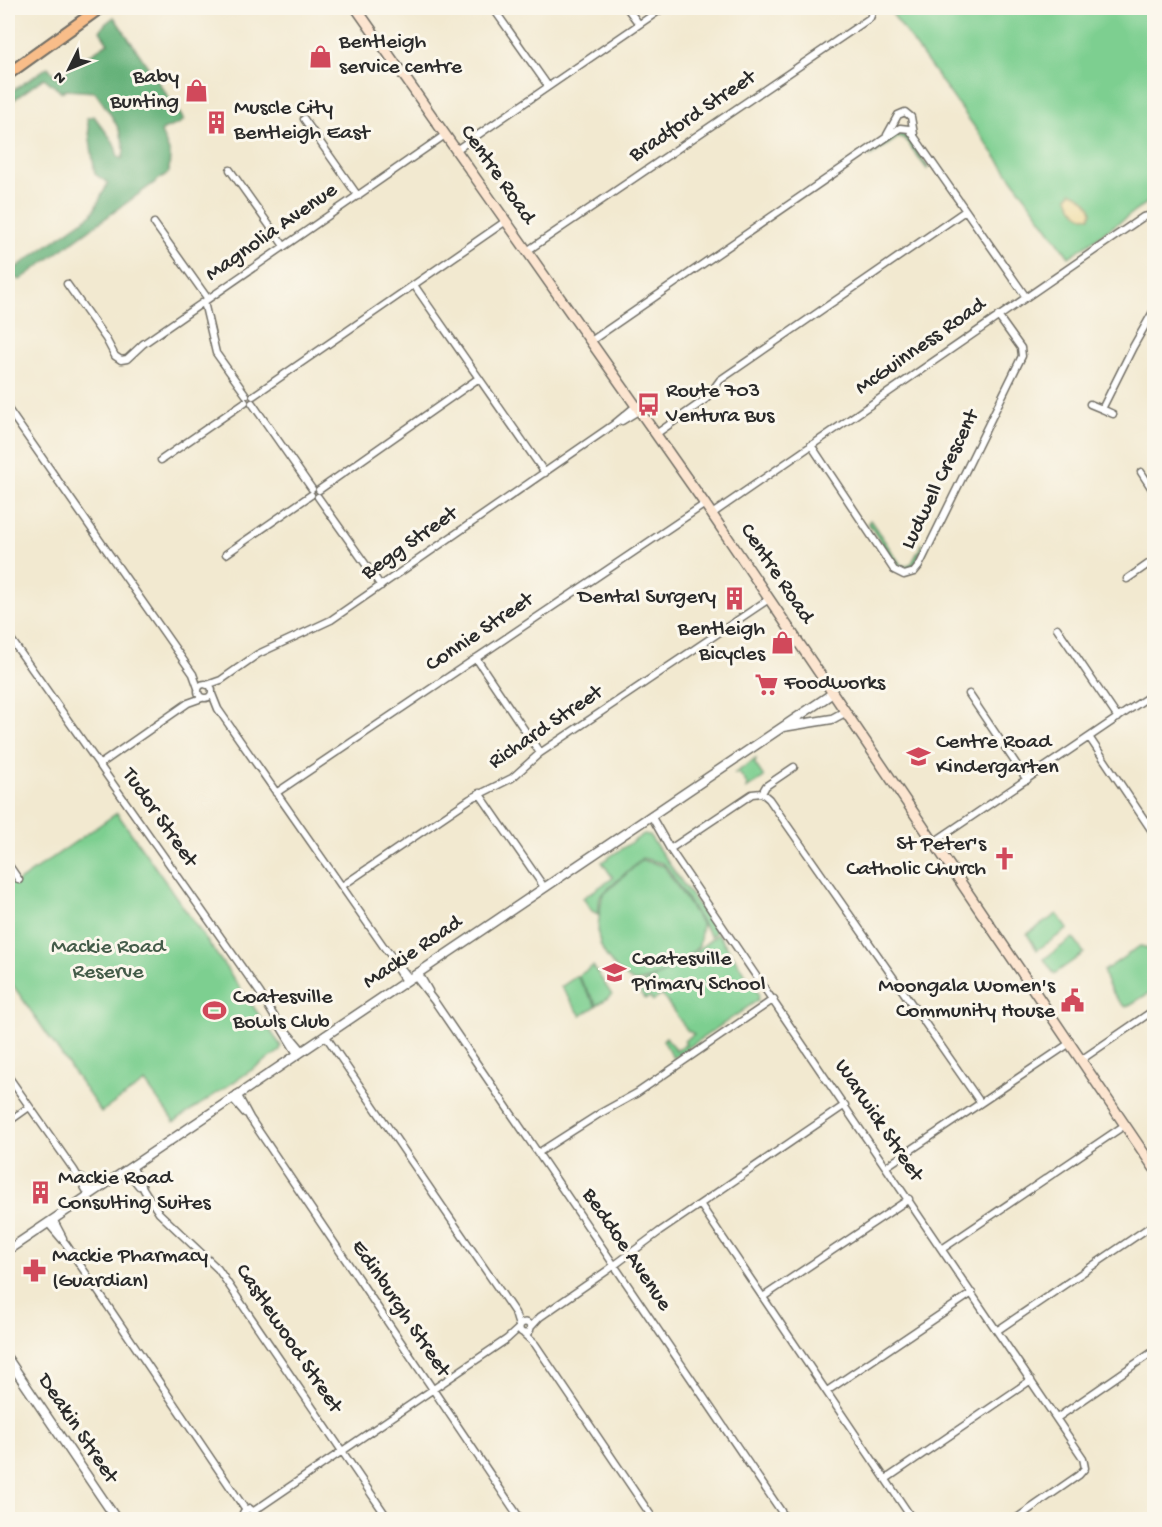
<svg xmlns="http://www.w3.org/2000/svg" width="1162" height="1527" font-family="'Gochi Hand',sans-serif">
<rect width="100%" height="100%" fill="#fbf7ec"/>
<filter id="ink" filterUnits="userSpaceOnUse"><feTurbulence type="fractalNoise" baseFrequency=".0167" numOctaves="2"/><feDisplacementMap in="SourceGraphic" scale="12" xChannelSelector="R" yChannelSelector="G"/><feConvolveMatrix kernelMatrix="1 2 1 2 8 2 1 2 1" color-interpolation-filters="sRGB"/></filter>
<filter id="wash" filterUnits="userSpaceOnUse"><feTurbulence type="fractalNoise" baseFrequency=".008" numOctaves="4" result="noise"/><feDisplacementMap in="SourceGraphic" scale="24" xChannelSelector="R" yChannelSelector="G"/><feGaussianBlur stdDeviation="1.35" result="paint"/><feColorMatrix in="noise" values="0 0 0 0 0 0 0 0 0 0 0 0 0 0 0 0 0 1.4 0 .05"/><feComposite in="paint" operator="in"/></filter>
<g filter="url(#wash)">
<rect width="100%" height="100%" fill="#f2e9d0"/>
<path fill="#7dcf90" stroke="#547d5e" stroke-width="1.5" d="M888,8H1154V198L1069,257Z
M902,134L908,138L928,167L927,169L905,139L899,137L870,157L869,156L896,135Z
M870,520L901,565L906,566L912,563L922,544L923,546L915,565L906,569L896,565L868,523Z
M756,759L755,764L764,777L746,789L747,784L740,774L735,773Z
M117,813L281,1046L280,1051L174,1122L145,1082L101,1112L8,978V875L16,883Z
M644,834L649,835L716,931L711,937L667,867L662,863L642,858L600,896L598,914L592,911L583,898L613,878L602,862Z
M642,860L664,866L702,925L699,946C683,961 657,981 634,982C619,973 602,956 599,939C596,926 601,909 602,896Z
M1057,914L1068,929L1037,950L1027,934Z
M718,934L759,994L758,1000L673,1058L663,1040L666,1037L676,1051L686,1044L684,1041L694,1034L687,1030L662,995L653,1001L650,997L645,999L641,994L642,984L677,966Z
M1073,938L1084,953L1054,974L1044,959Z
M1140,946C1160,948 1155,975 1154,990L1126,1007C1117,1001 1104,982 1104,971Z
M593,966L612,995L597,1005L578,976Z
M577,976L596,1006L581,1016L561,987Z"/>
<path fill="#66b27a" stroke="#486e52" stroke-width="1.5" d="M114,17L184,120C175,128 168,125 161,132L170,154L169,172L20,280L10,276L14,269L92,214L108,183L95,174L87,118L94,116C104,131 115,139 118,157L122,159C131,140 106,107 95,92L66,90L61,92L44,78L8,104V94L48,67L56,77L108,43L100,31L105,24Z"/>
<path fill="#eeda9e" stroke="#8c8264" stroke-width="1.5" d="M1071,192C1080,193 1091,204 1092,212L1090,217C1079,217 1071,207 1068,197Z"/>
</g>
<g filter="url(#ink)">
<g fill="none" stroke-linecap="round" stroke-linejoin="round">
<defs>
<path id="minor" d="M493,8L548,86
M627,8L639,24
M304,119L358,196
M887,135L898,115L905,112L911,117L914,134
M456,150L663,8
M230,170L284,246
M154,223L208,299
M527,251L870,18L874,8
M67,284L106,339L115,356L121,360L127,359L143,344L445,135
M414,285L545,473
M204,302L216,353L246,395
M591,341L900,128L909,129L1026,297
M253,396L506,221
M252,403L312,489
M1090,404L1102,409L1133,347L1154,310
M8,409L193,674L198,688
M1102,409L1113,414
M622,421L640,410
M656,434L706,399L720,380L965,211
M811,445L894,570L904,575L914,572L919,566L1022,356L1021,348L998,316
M161,460L245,402
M1141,472L1154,492
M319,490L479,378
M318,497L381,586
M712,514L1143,217L1154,215
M226,554L311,495
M1127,579L1154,560
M1057,628L1118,718
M8,635L260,993L297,1054
M476,658L540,753
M198 691a7 7 0 1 1 14 0a7 7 0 1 1-14 0Z
M207,685L221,680L258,654L331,620L613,425L637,405
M212,694L218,709L384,947L409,978
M969,694L1027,780
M1089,737L1154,834
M99,765L188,703L202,698
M276,793L705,504
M479,793L544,887
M762,793L769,799L980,1102
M649,817L653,819L670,849L1083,1458L1085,1468L1079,1475L1014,1520
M1147,822L1154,817
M934,842L1154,693
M670,849L752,794L762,793L766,786L794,767
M8,864L19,880
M342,886L470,799L512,778L540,753L769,599
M393,963L405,981
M418,972L429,991
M414,975L435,1002L538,1153L787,1520
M286,1031L302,1050
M325,1035L515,1313L519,1326
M1081,1060L1154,1010
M8,1076L74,1170L89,1195
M237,1094L250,1118L521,1520
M232,1098L245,1113
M8,1122L29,1107
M538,1153L599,1114L637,1093L774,999
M132,1166L144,1190L159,1213L218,1269L389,1520
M887,1166L1070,1043
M126,1170L139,1186
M81,1177L93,1192
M700,1204L913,1520
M53,1219L63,1238
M48,1223L66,1244L245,1509
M942,1249L1125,1125
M763,1297L909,1199
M519.5 1328a5.5 5.5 0 1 1 11 0a5.5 5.5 0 1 1-11 0Z
M530,1328L540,1317L608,1270L659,1232L845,1105
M998,1330L1154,1224
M524,1334L535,1344L654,1520
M827,1391L972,1293
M1057,1418L1154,1351
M886,1479L1031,1380
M254,1511L507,1339L519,1328
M245,1520L243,1513L249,1508L255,1513L253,1520"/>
<path id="tertiary" d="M783,727L832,719L845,712
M8,1250L833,693
M8,1359L117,1520"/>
<path id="secondary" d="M356,8L705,504L1154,1168"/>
<path id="trunk" d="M8,74L100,8"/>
</defs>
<use href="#minor" stroke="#716e65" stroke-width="9"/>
<use href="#tertiary" stroke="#716e65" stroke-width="11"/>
<use href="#secondary" stroke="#716e65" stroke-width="12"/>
<use href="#trunk" stroke="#716e65" stroke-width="14"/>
<use href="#minor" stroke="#fff" stroke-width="6"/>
<use href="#tertiary" stroke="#fff" stroke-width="8"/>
<use href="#secondary" stroke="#fce5d0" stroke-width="9"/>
<use href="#trunk" stroke="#f8bd89" stroke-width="10"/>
</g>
</g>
<defs>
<symbol id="shop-bare" viewBox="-9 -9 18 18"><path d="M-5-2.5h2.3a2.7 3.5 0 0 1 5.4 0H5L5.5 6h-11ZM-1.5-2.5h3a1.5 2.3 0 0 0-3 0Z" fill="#d1495b" stroke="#fbf7ec" stroke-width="2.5" paint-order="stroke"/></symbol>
<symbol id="building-bare" viewBox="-9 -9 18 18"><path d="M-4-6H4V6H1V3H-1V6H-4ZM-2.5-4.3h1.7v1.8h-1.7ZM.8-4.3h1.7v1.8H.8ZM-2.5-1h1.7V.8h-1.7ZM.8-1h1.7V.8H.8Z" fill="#d1495b" stroke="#fbf7ec" stroke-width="2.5" paint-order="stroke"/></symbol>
<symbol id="bus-bare" viewBox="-9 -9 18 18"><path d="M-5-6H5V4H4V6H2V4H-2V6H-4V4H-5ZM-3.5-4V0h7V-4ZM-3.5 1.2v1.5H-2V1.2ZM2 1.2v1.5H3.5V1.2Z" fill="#d1495b" stroke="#fbf7ec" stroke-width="2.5" paint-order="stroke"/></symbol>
<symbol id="supermarket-bare" viewBox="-9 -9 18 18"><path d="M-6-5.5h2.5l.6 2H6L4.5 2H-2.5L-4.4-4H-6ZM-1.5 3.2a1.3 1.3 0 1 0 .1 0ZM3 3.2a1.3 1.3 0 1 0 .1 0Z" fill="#d1495b" stroke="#fbf7ec" stroke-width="2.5" paint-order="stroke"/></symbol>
<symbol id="school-bare" viewBox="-9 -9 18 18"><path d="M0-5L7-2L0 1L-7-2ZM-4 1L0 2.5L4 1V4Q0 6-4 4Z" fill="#d1495b" stroke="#fbf7ec" stroke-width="2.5" paint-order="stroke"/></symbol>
<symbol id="church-bare" viewBox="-9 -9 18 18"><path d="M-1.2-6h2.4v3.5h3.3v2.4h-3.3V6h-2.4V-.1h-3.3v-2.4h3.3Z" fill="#d1495b" stroke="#fbf7ec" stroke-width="2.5" paint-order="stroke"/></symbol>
<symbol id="civic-bare" viewBox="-9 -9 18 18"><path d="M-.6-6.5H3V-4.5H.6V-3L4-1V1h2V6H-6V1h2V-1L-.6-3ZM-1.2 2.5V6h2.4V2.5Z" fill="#d1495b" stroke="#fbf7ec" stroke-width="2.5" paint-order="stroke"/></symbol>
<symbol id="stadium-bare" viewBox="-9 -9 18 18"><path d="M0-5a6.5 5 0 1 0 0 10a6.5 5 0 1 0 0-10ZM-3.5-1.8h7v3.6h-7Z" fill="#d1495b" stroke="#fbf7ec" stroke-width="2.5" paint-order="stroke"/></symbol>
<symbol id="pharmacy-bare" viewBox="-9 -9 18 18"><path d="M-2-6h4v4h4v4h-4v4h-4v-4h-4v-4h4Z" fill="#d1495b" stroke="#fbf7ec" stroke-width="2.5" paint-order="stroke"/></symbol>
</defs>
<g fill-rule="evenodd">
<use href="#shop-bare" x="304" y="40" width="33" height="33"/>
<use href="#shop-bare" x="180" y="74" width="33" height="33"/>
<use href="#building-bare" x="200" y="106" width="33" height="33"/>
<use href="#bus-bare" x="632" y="388" width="33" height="33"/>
<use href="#building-bare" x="718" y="582" width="33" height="33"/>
<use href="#shop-bare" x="766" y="626" width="33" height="33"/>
<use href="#supermarket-bare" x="750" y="668" width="33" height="33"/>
<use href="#school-bare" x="902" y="740" width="33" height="33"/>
<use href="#church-bare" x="988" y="842" width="33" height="33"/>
<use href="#school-bare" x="598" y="956" width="33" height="33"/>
<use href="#civic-bare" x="1056" y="984" width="33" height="33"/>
<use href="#stadium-bare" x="198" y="994" width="33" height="33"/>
<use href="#building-bare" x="24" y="1176" width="33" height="33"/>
<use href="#pharmacy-bare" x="18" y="1254" width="33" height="33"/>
</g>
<g text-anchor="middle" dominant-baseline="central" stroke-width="6" stroke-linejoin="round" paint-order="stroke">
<g font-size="22" fill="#2b2b2b" stroke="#fbf7ec" text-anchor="start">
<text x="339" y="43">Bentleigh<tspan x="339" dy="25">service centre</tspan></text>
<text x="179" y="78" text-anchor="end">Baby<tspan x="179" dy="25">Bunting</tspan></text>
<text x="234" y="109">Muscle City<tspan x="234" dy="25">Bentleigh East</tspan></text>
<text x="666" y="392">Route 703<tspan x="666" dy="25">Ventura Bus</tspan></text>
<text x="716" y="598" text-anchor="end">Dental Surgery</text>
<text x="765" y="630" text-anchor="end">Bentleigh<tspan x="765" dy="25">Bicycles</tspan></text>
<text x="784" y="684">Foodworks</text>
<text x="936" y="743">Centre Road<tspan x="936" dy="25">Kindergarten</tspan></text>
<text x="986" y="845" text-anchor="end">St Peter's<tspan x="986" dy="25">Catholic Church</tspan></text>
<text x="632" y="960">Coatesville<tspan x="632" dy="25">Primary School</tspan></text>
<text x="1055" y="987" text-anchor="end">Moongala Women's<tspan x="1055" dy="25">Community House</tspan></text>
<text x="233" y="998">Coatesville<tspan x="233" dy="25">Bowls Club</tspan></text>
<text x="58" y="1179">Mackie Road<tspan x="58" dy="25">Consulting Suites</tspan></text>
<text x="52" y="1257">Mackie Pharmacy<tspan x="52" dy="25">(Guardian)</tspan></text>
</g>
<g font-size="22" fill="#2b2b2b" stroke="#fbf7ec">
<text transform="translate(693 117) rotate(-34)">Bradford Street</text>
<text transform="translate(497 175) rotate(55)">Centre Road</text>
<text transform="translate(272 233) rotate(-35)">Magnolia Avenue</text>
<text transform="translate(921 347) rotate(-35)">McGuinness Road</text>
<text transform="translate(941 480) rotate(-64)">Ludwell Crescent</text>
<text transform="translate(410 544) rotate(-35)">Begg Street</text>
<text transform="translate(776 574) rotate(56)">Centre Road</text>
<text transform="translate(480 633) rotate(-34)">Connie Street</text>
<text transform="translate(546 728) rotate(-34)">Richard Street</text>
<text transform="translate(159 818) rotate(55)">Tudor Street</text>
<text transform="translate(413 953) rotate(-34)">Mackie Road</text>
<text transform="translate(878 1121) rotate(56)">Warwick Street</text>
<text transform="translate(626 1250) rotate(56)">Beddoe Avenue</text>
<text transform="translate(400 1309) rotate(56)">Edinburgh Street</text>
<text transform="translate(288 1339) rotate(56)">Castlewood Street</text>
<text transform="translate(77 1429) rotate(56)">Deakin Street</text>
</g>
<g font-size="22" fill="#445c49" stroke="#fbf7ec">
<text x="108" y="948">Mackie Road<tspan x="108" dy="25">Reserve</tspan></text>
</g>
</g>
<rect width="1162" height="1527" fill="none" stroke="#fbf7ec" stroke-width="30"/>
<g transform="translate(69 69) rotate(227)" stroke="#fbf7ec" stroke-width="4.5" paint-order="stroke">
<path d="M0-4.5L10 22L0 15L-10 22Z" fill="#2b2b2b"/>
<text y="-9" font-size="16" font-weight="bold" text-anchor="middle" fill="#2b2b2b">N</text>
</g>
</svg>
